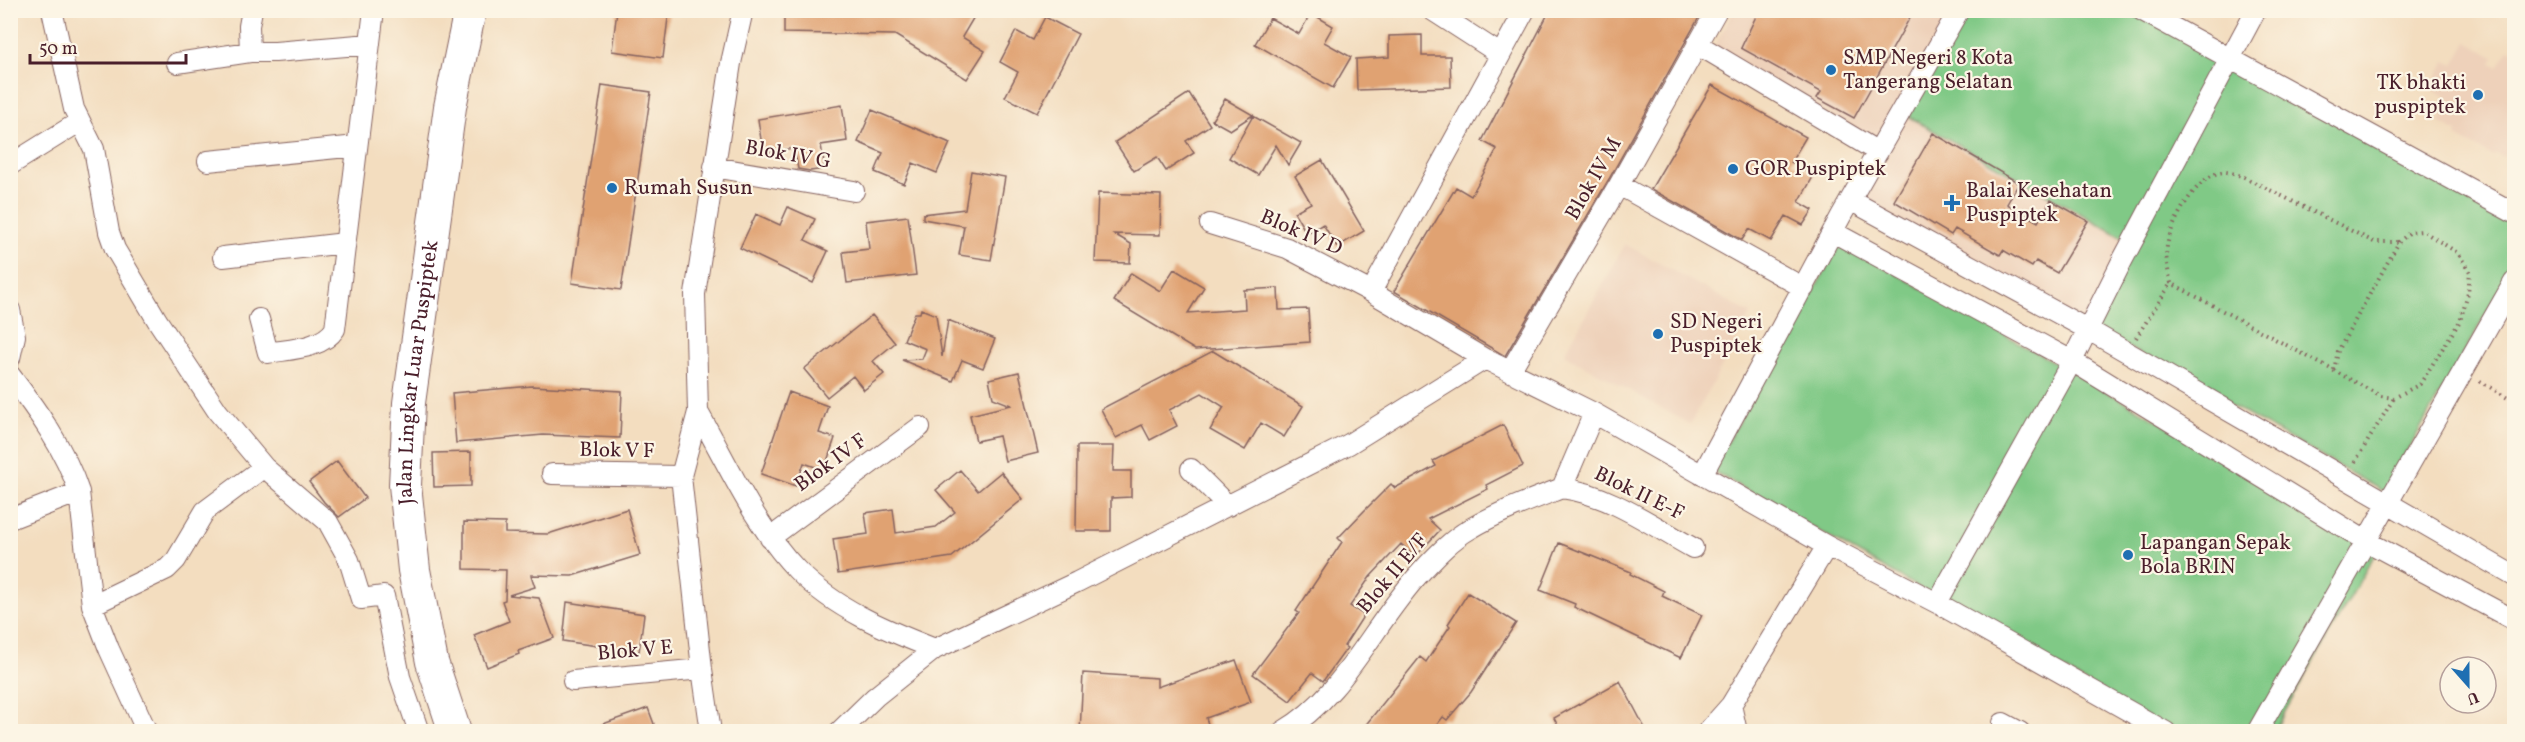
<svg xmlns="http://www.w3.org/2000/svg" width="2525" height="742" font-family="Vollkorn,serif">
<rect width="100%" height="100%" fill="#fcf5e5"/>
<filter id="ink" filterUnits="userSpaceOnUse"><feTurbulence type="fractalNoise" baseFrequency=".0167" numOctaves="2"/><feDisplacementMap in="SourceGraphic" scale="12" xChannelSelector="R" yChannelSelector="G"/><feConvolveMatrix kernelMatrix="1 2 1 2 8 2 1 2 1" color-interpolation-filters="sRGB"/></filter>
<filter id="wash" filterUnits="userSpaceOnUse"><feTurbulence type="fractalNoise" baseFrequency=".008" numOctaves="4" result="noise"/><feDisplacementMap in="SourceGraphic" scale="24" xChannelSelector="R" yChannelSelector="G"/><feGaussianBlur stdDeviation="1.35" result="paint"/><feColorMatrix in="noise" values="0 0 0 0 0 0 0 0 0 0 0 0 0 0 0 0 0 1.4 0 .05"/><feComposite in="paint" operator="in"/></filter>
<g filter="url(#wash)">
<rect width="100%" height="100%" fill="#f3ddbf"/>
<path fill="#eed1ba" d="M1734,11H1959L2134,243L2087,324L1852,202L1882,143L1712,51Z
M2467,42L2494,57L2491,63L2498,67L2509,49L2514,52V139L2504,158L2495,153L2493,156L2456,136L2457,132L2439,122L2451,100L2430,89L2446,61L2454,65Z
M1625,244L1751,314L1690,424L1564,354Z"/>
<path fill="#80c986" stroke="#657458" stroke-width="1.5" d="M1959,11H2137L2514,224V265L2384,492L2087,324L2133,243L1900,112Z
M1841,243L2380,545L2274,731H2171L1711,470Z"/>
<g id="blocks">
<path fill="#e0a272" d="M617,10H669L663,58L612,51Z
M784,10H978L962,37L985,51L967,79L895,35L784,33Z
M1550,10H1703L1609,179L1505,356L1394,291L1456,187L1471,196L1497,149L1482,141Z
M1759,10H1914L1854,118L1817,98L1821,92L1741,48Z
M1311,13L1333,26L1324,42L1351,57L1333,88L1255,44L1270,18L1299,34Z
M1045,17L1078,34L1037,113L1005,97L1018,72L1000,62L1016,31L1033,40Z
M1422,35V56H1450L1451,87L1357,90L1356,59L1389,57V36Z
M602,85L651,92L621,290L572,283Z
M1712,85L1806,137L1791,162L1814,175L1799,202L1813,210L1803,225L1786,216L1771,241L1749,229L1742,240L1651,189Z
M1189,93L1210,125L1186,141L1194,153L1166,171L1157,157L1134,171L1115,142Z
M1225,99L1253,115L1230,130L1212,120Z
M842,105L847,141L821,145L825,169L810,171L798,169L794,148L763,153L758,119Z
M872,110L950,143L937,173L913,163L904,184L875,172L883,153L858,142Z
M1253,116L1301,143L1288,165L1276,145L1258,175L1229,158Z
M1933,133L2019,183L2007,204L2038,222L2051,200L2088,221L2057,273L2036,261L2032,267L2003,250L2000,255L1955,229L1951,235L1894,201Z
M1322,160L1364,231L1337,247L1323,224L1307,234L1294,212L1311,203L1295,176Z
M971,171L1005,177L991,260L959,255L964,226L923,219V214L965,209Z
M1098,193L1161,195L1160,235L1114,234L1131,244L1130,263L1095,262Z
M788,207L815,219L805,240L828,251L813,283L740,248L756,214L780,225Z
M908,216L916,275L847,283L843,252L869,249L866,221Z
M1174,269L1204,287L1188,313L1245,309L1244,290L1278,288L1279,310L1308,309L1310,342L1195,350L1114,301L1131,273L1160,291Z
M921,309L936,315L942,357L948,320L995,339L983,368L962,360L953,381L902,360L922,359L926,349L904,340L915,313H920Z
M872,315L895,343L873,361L884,374L864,390L853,376L827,397L804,369Z
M1213,351L1303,406L1284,437L1261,423L1245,450L1210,430L1224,407L1202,393L1169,410L1177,426L1150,440L1142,425L1116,438L1101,409Z
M1019,372L1038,453L1005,461L999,436L976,441L970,415L1011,405L993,398L989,379Z
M532,386L622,391L620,438L543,435L456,443L452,393Z
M789,392L828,406L819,433L835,438L824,470L804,463L796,486L761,474Z
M1503,425L1523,466L1486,485L1488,489L1428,519L1440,530L1415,557L1401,544L1370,577L1350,606L1364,615L1344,646L1347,648L1323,681L1312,673L1290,701L1253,674L1299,613L1296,611L1342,542L1338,538L1364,511L1391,484L1395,488L1436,466L1433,461Z
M1077,446H1114L1113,471H1131V497L1111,498V531H1076Z
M471,452V486L434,487L433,453Z
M337,461L365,498L339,517L324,502L309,482Z
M960,470L978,491L1001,472L1023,499L952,557L838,574L833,539L868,534L865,513L893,509L896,533L936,527L955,512L936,490Z
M627,509L640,555L572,576L531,575L535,587L509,595L539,598L554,638L518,651L519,654L487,667L474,635L509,621L502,601L505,600L506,570L464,569V522L505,523V533L548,534Z
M1559,543L1631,572L1630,574L1664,591L1662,596L1702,615L1681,658L1574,607L1575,604L1540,590Z
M1468,593L1516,623L1471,692L1447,720L1443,717L1431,732H1360L1420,657L1426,662L1450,626L1448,624Z
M567,602L644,614L639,652L563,641Z
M1236,660L1251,702L1206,718L1209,727L1197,732H1080L1083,673L1157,678V687Z
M1620,681L1647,732H1561L1554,718Z
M648,708L657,732H589V729Z"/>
</g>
</g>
<g filter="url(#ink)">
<use href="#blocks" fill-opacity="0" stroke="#85625f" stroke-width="1.5"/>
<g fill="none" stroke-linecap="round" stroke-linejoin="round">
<defs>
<path id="street" d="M52,10L74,109L94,149L109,232L115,249L157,320L218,412L264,467L328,522L349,560L361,599L384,596L400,677L419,732
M252,10L249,26L250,52H275L370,44
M1432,10L1500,54
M2141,10L2514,213
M1697,44L1878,152
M177,63L250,52
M208,161L357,146
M10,165L79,122
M714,167L854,191
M1619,185L1804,288
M1850,200L2087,329L2514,576
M1210,224L1287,248L1371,292L1485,359
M1833,232L2072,361L2366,541L2514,620
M223,257L345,243
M1371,292L1525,10
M10,310L15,336L10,358
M259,319L268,353C290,349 322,349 335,329L374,10
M1510,371L1619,185L1717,10
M10,375C37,410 65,449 79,492L92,605L109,649L147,732
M698,412C729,466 754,525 797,570C835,609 886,630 935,649L1077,582L1349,444L1485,359L1594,413L1827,546L1937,603L2166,732
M1191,469L1228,506
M552,474L681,476
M1702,475L1841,216L1959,10
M1562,488C1609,494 1651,525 1693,548
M10,519L79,492
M770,538L920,427
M1937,603L2072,361L2122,261L2256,10
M92,605L167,569L176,560L205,511L264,467
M573,681L702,669
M1731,705L1737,732
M2003,723L2020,732
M711,732L702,669L681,476L698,412L695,294L731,63L743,10
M839,732L875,697L935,649
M1282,732C1346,695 1373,623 1422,571C1436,556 1452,539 1470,529C1498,512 1531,500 1562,488L1594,413
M1707,732L1731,705L1827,546
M2257,732L2514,282"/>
<g id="primary">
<path id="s1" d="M455,732L432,662L414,570L405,485L409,403L450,107L470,10"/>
</g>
</defs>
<use href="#street" stroke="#85625f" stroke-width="22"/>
<use href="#primary" stroke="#85625f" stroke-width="34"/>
<path stroke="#85625f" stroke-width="4" stroke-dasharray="1.5 4.5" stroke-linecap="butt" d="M2136,338L2171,283
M2334,370L2338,351L2399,242L2410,232L2423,231L2458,253L2470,272L2468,293L2460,321L2420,384L2394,398L2381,396L2171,283C2168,270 2165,259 2167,246C2171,223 2197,173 2224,172C2230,172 2237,175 2242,176L2374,242H2399
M2480,381L2514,402
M2355,462L2394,398"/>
<use href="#street" stroke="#fff" stroke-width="20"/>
<use href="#primary" stroke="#fff" stroke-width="32"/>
</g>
</g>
<g fill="#1f6fb2" stroke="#fcf5e5" stroke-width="2">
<circle cx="1831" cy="70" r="6"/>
<circle cx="2478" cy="95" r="6"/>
<circle cx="1733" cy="169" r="6"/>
<circle cx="612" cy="188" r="6"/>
<path d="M1949 194h6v6h6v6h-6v6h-6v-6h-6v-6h6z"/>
<circle cx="1658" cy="334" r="6"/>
<circle cx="2128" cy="555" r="6"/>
</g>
<g text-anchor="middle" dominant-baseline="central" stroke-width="4.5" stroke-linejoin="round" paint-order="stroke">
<g font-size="21" fill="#4a1f2b" stroke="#fcf5e5" text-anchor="start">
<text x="1843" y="58">SMP Negeri 8 Kota<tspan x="1843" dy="24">Tangerang Selatan</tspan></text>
<text x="2466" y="83" text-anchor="end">TK bhakti<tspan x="2466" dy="24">puspiptek</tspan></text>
<text x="1745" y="169">GOR Puspiptek</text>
<text x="624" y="188">Rumah Susun</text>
<text x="1966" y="191">Balai Kesehatan<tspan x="1966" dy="24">Puspiptek</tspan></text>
<text x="1670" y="322">SD Negeri<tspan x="1670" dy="24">Puspiptek</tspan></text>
<text x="2140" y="543">Lapangan Sepak<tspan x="2140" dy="24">Bola BRIN</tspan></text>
</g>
<g font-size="21" fill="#4a1f2b" stroke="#fcf5e5">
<text transform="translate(788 155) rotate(10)">Blok IV G</text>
<text transform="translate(1594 179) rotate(-60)">Blok IV M</text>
<text transform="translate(1301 233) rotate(23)">Blok IV D</text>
<text stroke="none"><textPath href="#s1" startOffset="366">Jalan Lingkar Luar Puspiptek</textPath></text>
<text transform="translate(617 451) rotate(1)">Blok V F</text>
<text transform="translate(831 463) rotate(-36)">Blok IV F</text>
<text transform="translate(1639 494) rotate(26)">Blok II E-F</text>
<text transform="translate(1393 574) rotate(-50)">Blok II E/F</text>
<text transform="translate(635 651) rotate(-5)">Blok V E</text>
</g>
</g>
<rect width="2525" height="742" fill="none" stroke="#fcf5e5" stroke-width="36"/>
<g transform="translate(2468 685) rotate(159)"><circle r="28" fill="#fcf5e5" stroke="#b59f9b" stroke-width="1.5"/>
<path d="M0-4.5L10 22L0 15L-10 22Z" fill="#1f6fb2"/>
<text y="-9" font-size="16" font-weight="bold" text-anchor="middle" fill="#4a1f2b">U</text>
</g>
<path d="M30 54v9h156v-9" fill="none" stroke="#4a1f2b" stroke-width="3"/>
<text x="39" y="54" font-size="18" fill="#4a1f2b" stroke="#fcf5e5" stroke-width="4.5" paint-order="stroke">50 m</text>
</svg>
